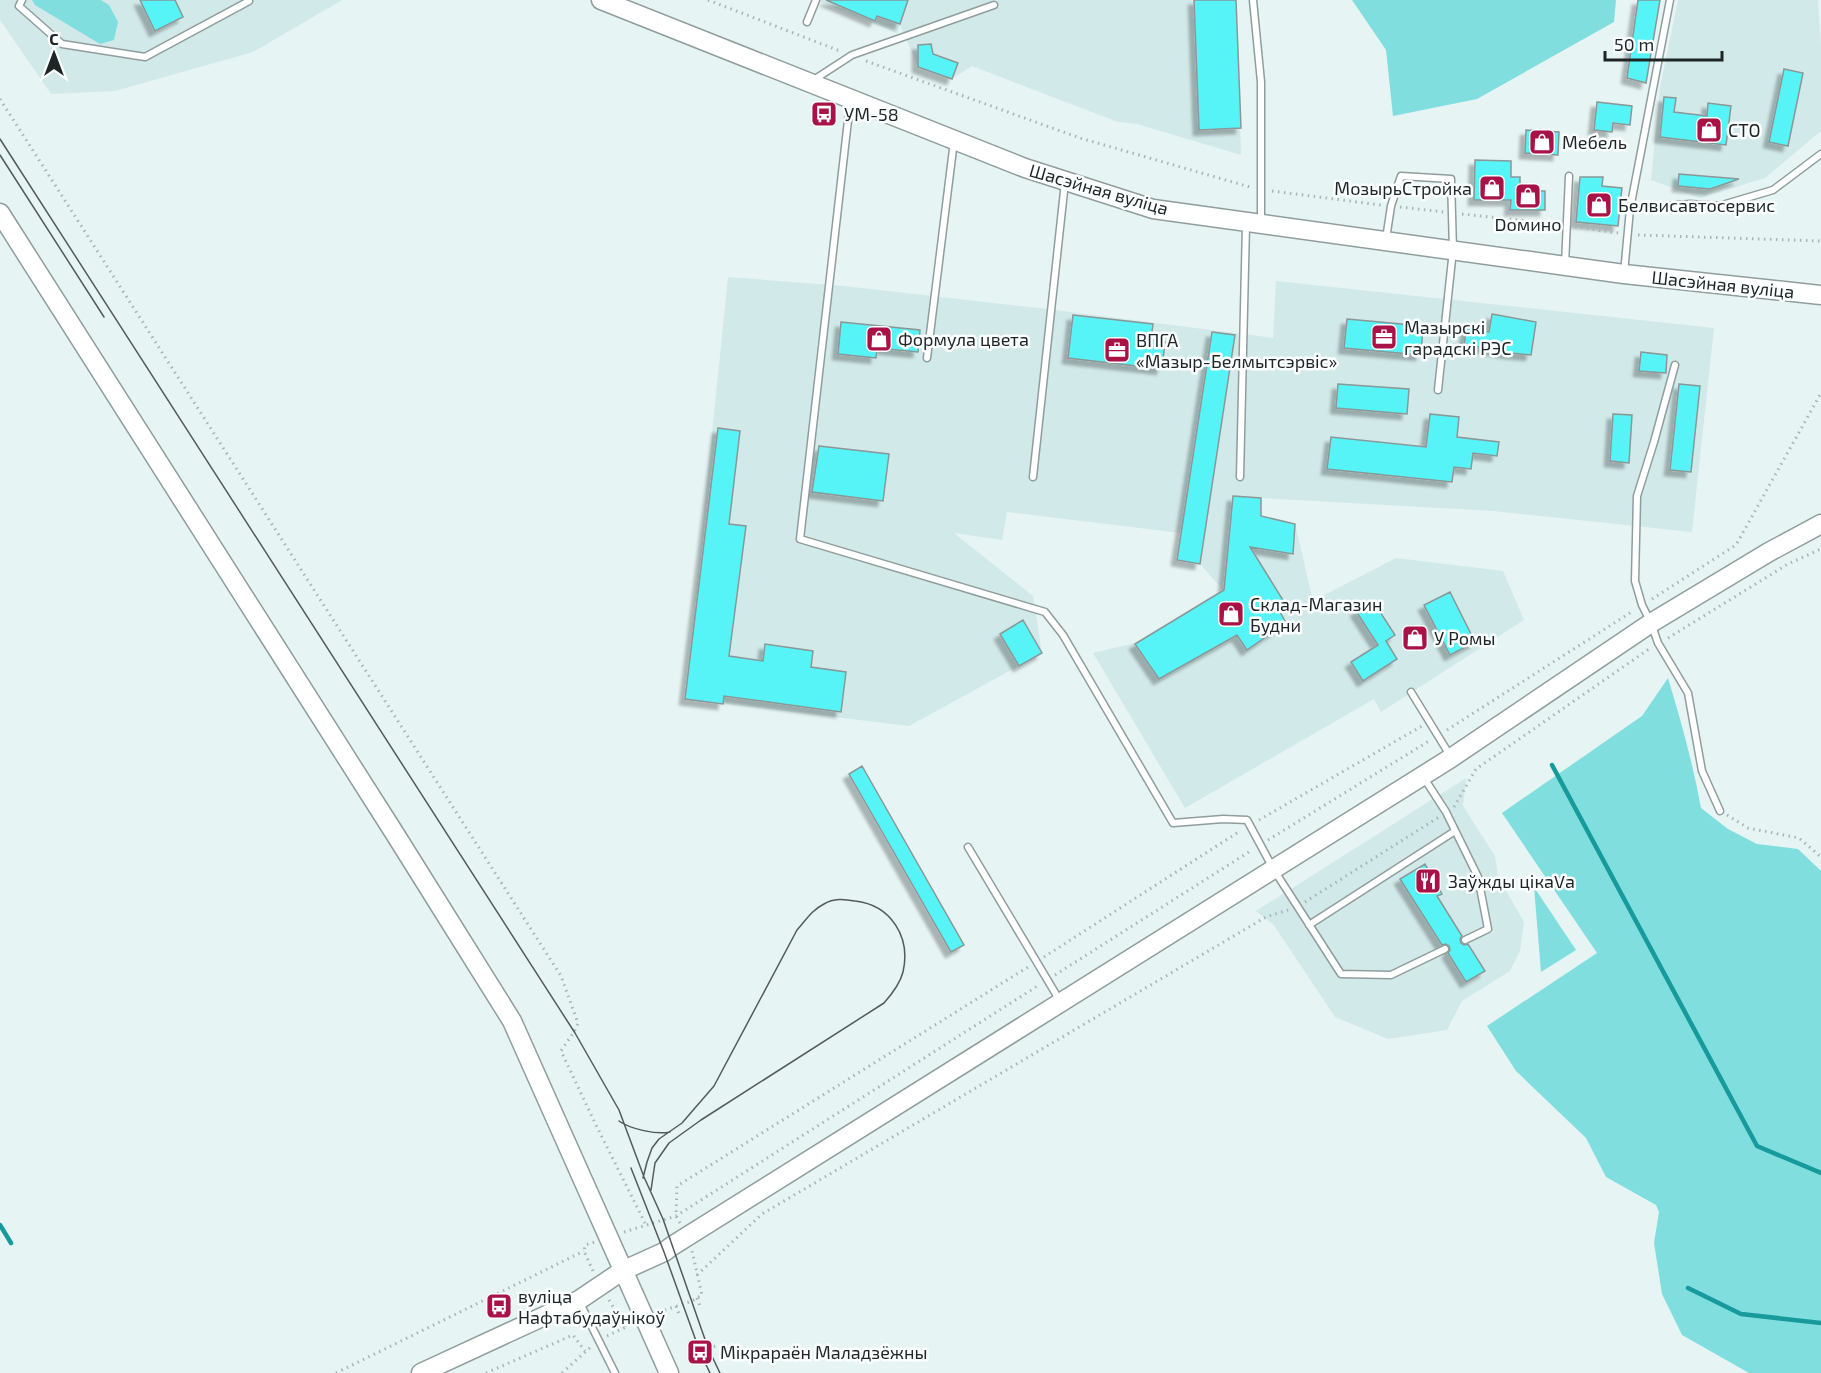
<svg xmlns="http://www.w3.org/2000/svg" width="1821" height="1373" font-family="'Exo 2',sans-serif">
<defs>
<filter id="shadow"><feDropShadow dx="-5.5" dy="5.5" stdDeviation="1.5" flood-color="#0004"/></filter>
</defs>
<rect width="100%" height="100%" fill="#e6f4f4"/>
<path fill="#d2e9e9" d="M0,0H342L253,52L115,91L51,94L0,20Z
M816,0H1236L1241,155L1137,124L1118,122L972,66L952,79L918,67L900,25L897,33Z
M1678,0H1818L1821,46V131L1765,178L1700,198L1651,180L1660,87Z
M728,277L844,286L1039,308L1273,338L1276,281L1714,328L1692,532L1493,511L1261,498V516L1295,524L1313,601L1396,558L1503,571L1524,620L1381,712L1374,699L1185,808L1093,653L1135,643L1223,590L1200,564L1177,560L1181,533L1007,512L1002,540L954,533L1033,596L1042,653L909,726L685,699Z
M1466,778L1463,806L1495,856L1498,877L1524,922L1520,951L1510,971L1462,1001L1447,1030L1388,1039L1335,1017L1273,924L1256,911Z"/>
<path fill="#81dedf" d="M32,0H101L109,5L118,22L114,40L100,44L35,5Z
M1352,0H1616L1614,22L1477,99L1393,116L1386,50Z
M1668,678C1681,721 1693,764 1701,808L1728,829L1757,844L1798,849L1821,871V1373H1749L1682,1335L1662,1294L1654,1243L1659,1212L1656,1205L1606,1177L1586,1138L1516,1071L1487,1026L1597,953L1502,813L1642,716Z
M1534,887L1576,950L1541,972Z"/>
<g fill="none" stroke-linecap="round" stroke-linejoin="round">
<path stroke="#179a9c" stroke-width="4.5" d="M1552,765L1757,1146L1821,1173
M0,1225L11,1243
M1688,1288L1741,1314L1821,1323"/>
</g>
<path fill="#57f4f7" stroke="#8a9797" stroke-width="1.5" filter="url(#shadow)" d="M140,0H175L183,17L155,31Z
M826,0H908L900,24L877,16L875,21Z
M1194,0H1236L1241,128L1199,130Z
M1638,0H1660L1646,83L1627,78Z
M931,44L933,54L958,63L952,79L918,67V45Z
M1784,69L1803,73L1788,146L1769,142Z
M1664,97L1676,98L1674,112L1707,116L1708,103L1731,106L1726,145L1660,137Z
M1597,102L1632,106L1630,125L1613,123L1612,132L1594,130Z
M1526,130L1559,132L1558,155L1525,153Z
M1475,160L1511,161V177H1520V191H1545V210H1510L1511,200H1474Z
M1679,174L1739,179L1710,189L1678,186Z
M1580,177H1603L1602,186L1622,188L1618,226L1576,222Z
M1492,314L1536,322L1531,355L1510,353L1464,344L1467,328L1489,332Z
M1073,315L1153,324L1151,340L1165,342L1162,369L1068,358Z
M1347,319L1423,326L1421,355L1344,348Z
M841,322L920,330L918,352L877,348L876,358L838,354Z
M1212,332L1235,335L1200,564L1177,560Z
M1641,352L1667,355L1666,373L1639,371Z
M1338,384L1409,389L1407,414L1336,408Z
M1679,384L1700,386L1691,472L1670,470Z
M1430,414L1459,417L1457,437L1499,442L1497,456L1473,453L1471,469L1454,467L1452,482L1327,469L1331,437L1426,447Z
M1613,414L1632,415L1629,463L1610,461Z
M718,428L740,431L729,524L746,526L729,656L763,661L765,644L813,651L811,667L846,672L841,712L724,696L723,704L685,699Z
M819,446L889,454L883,501L812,492Z
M1233,496L1261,498V516L1295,524L1293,554L1250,547L1286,605L1279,610L1286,623L1247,650L1237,635L1159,679L1135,644L1224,590Z
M1450,592L1475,642L1450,655L1424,605Z
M1373,601L1395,635L1386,641L1397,659L1363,681L1351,662L1378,645L1356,611Z
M1023,620L1042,653L1019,666L1000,634Z
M862,766L964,945L951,952L849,774Z
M1425,864L1442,894L1437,896L1462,936L1460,939L1461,943L1464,945L1468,944L1485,971L1466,982L1448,953L1450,950L1449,946L1446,944L1442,945L1400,879Z"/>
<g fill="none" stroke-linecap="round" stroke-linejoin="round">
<defs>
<path id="lane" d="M22,0L19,6L62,44L145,57L249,1
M1253,0L1261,82V223
M807,22L816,0
M812,81L852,55L994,5
M850,103L800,539L1045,612L1063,635L1173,823L1223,819L1247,820L1274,870L1341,974L1391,975L1445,949
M1630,209L1670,0
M1386,239L1391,206L1401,176L1451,179L1453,250L1438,390
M1565,265L1569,176
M1624,273L1630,209L1690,204L1719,206L1773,190L1821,154
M927,358L954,141
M1675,365L1654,442L1637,496L1635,581L1642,605L1651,623L1658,643L1688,693L1702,771L1720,811
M1033,477L1065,182
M1240,477L1246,225
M1411,692L1451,757
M1424,778L1446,812L1478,877L1488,929L1465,940
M968,847L1060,1001
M1309,925L1455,831
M579,1301L615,1373"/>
<path id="secondary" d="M601,0L1025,168L1153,209L1624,274L1821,295
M0,213L395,834L512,1021L669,1373
M421,1373L579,1300L622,1271L664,1252L672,1246L1451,758L1651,623L1769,552L1821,524"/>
</defs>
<use href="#lane" stroke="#909d9d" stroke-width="9"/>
<use href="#secondary" stroke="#909d9d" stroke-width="21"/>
<path stroke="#a9b4b4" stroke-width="3" stroke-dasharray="1.5 4.5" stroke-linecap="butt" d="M708,0L840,51
M866,61L1080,138L1250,187
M0,99L561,976L578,1023C574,1034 567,1041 561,1051L595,1123L646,1225
M1272,191L1381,205
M1400,207L1444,212
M1462,214L1557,224
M1575,227L1619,233
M1638,235L1821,241
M1652,599L1736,545L1821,393
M1668,638L1788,564L1821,549
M1447,730L1633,611
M1454,807L1476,769L1649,649
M1727,815L1748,828L1799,838L1821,857
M1259,820L1422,726
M1268,840L1429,741
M1305,902L1439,817
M1044,957L1240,831
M1055,975L1252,850
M680,1223L676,1216L677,1186L1028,967
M624,1232L676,1216L1039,985
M593,1271L584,1251L585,1245L595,1242
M697,1275L762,1214L1266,917L1288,910
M697,1298L700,1306
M609,1300L625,1327
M499,1306L504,1317
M676,1306L679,1314
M659,1312L692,1301L702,1295L692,1251
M607,1336L626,1327
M708,1348L716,1346
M694,1354L700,1352
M336,1373L584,1251
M486,1373L573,1335L585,1351
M562,1373L592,1346"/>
<use href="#lane" stroke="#fff" stroke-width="6"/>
<use href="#secondary" stroke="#fff" stroke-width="18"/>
<path stroke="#535a5a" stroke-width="1.5" d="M0,139L575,1033L619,1110L644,1177L663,1219L708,1348L720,1373
M0,155L104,317
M619,1121C630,1129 657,1135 670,1132
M631,1168L664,1252L700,1352L710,1373
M643,1178L647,1162L652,1148L659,1139L682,1123L714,1086L797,930C806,920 812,910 824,904C834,898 844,899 855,901C891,905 911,937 903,972C900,984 892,994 884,1003L701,1120L669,1143L655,1163L651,1190"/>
</g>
<defs>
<symbol id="bus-square" viewBox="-11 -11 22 22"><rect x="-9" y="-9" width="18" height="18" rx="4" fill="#a81246" stroke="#fcffff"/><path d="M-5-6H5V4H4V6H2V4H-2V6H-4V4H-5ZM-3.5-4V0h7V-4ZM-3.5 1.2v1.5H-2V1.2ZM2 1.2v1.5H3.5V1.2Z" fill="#fff"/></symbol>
<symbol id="shop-square" viewBox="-11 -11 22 22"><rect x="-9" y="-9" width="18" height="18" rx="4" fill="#a81246" stroke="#fcffff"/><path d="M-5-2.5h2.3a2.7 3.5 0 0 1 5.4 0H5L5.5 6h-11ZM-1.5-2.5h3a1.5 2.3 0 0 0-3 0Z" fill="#fff"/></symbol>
<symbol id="office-square" viewBox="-11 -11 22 22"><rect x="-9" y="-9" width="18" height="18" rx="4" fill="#a81246" stroke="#fcffff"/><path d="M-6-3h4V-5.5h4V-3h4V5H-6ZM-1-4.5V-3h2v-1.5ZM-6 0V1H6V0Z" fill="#fff"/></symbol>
<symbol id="restaurant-square" viewBox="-11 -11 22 22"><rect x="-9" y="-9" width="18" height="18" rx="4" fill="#a81246" stroke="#fcffff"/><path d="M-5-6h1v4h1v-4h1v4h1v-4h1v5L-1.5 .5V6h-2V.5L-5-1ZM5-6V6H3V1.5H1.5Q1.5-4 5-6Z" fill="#fff"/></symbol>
</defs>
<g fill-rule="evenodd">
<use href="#bus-square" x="809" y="99" width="30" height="30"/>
<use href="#shop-square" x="1694" y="115" width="30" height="30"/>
<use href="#shop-square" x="1527" y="127" width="30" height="30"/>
<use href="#shop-square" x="1477" y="173" width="30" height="30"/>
<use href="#shop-square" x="1513" y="181" width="30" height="30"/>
<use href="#shop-square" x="1584" y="190" width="30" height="30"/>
<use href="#office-square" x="1369" y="322" width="30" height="30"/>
<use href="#shop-square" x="864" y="324" width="30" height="30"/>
<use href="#office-square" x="1102" y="335" width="30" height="30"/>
<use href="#shop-square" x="1216" y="599" width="30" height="30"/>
<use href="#shop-square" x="1400" y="623" width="30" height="30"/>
<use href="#restaurant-square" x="1413" y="866" width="30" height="30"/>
<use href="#bus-square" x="484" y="1291" width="30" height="30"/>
<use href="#bus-square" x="685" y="1337" width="30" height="30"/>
</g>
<g text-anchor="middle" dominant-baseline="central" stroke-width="5" stroke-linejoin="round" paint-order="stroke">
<g font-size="18" fill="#1f2424" stroke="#fcffff" text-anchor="start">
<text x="844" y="114">УМ-58</text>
<text x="1728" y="130">СТО</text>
<text x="1562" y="142">Мебель</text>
<text x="1472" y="188" text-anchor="end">МозырьСтройка</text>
<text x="1618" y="205">Белвисавтосервис</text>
<text x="1528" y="224" text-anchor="middle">Dомино</text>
<text x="1404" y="327">Мазырскі<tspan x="1404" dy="21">гарадскі РЭС</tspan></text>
<text x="898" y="339">Формула цвета</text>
<text x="1136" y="340">ВПГА<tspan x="1136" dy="21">«Мазыр-Белмытсэрвіс»</tspan></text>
<text x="1250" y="604">Склад-Магазин<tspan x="1250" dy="21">Будни</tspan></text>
<text x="1434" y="638">У Ромы</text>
<text x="1448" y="881">Заўжды цікаVа</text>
<text x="518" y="1296">вуліца<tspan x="518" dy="21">Нафтабудаўнікоў</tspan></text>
<text x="720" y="1352">Мікрараён Маладзёжны</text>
</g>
<g font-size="18" fill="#1f2424" stroke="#fcffff">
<text transform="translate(1099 189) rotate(16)">Шасэйная вуліца</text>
<text transform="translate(1723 284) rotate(6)">Шасэйная вуліца</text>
</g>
</g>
<g transform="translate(54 54)" stroke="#fcffff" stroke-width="4.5" paint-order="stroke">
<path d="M0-4.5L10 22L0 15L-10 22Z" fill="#1f2424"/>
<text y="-9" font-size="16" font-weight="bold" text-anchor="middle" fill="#1f2424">С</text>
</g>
<path d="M1605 51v9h117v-9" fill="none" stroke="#1f2424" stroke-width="3"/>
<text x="1614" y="51" font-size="18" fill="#1f2424" stroke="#fcffff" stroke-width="4.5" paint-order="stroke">50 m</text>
</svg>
